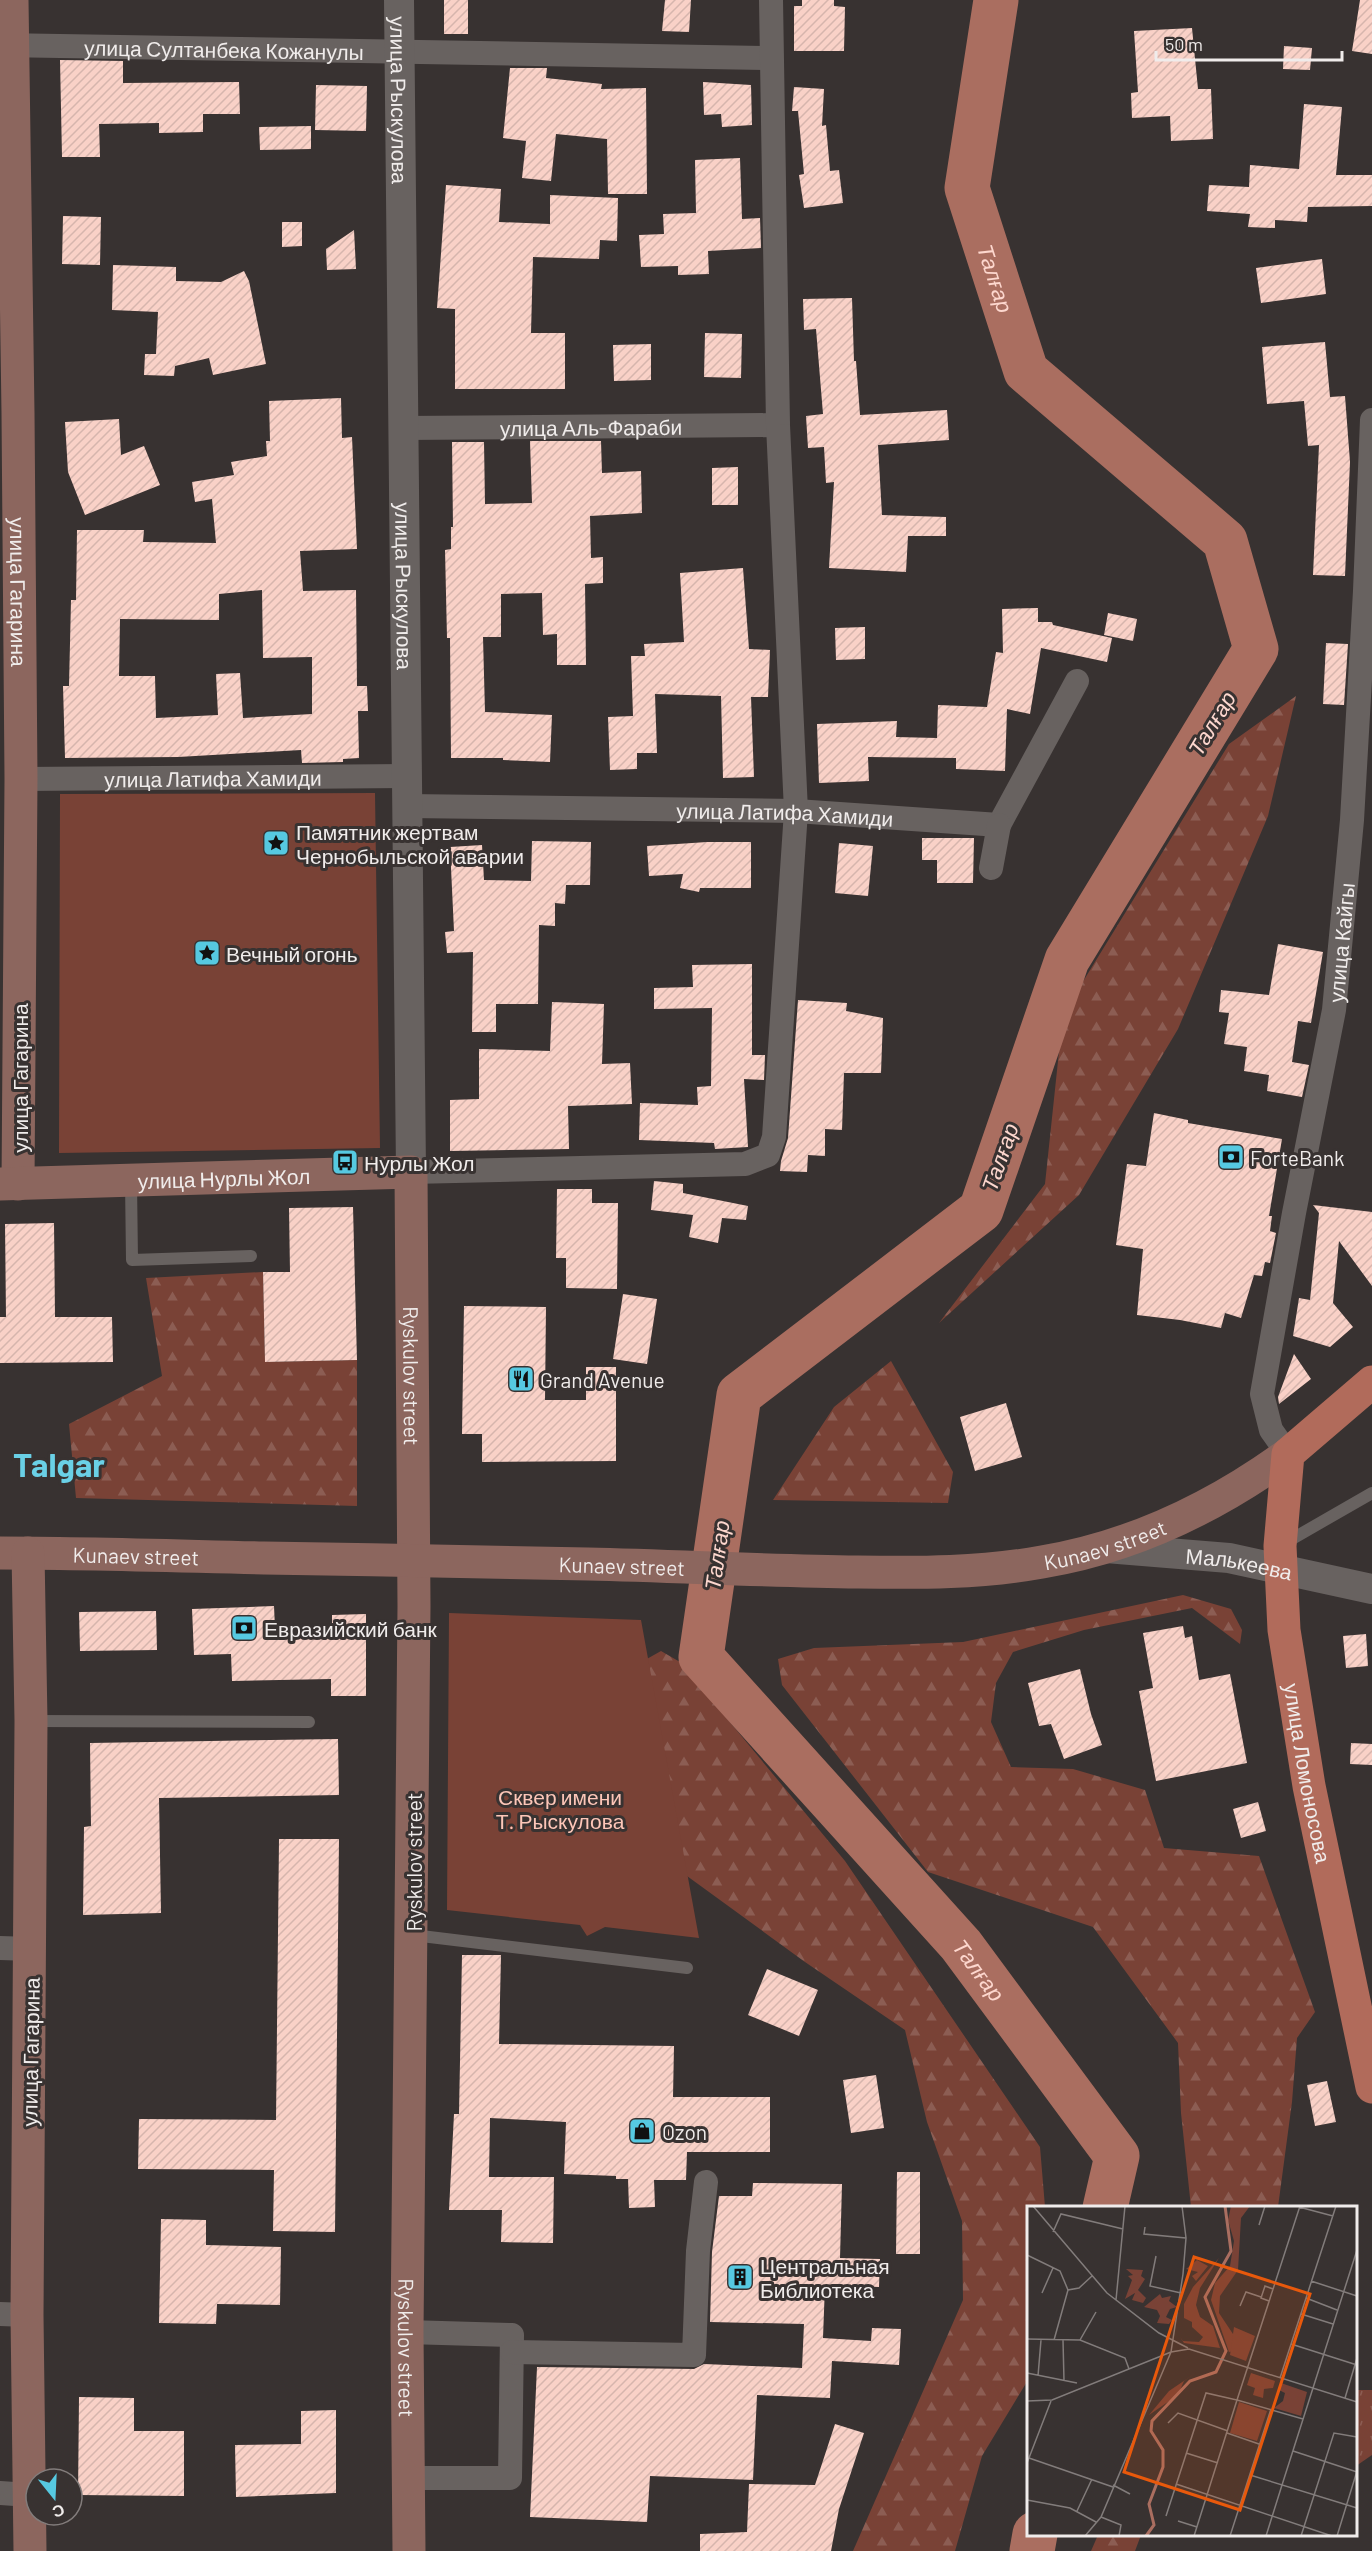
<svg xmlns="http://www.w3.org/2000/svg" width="1372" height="2551" font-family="Barlow,sans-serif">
<defs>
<pattern id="grass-tufts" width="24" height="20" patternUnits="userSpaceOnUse" patternTransform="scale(1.5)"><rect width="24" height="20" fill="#794236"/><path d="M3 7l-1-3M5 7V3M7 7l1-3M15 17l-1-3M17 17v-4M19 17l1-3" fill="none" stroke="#8c5d53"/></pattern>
<pattern id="forest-firs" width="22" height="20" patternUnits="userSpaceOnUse" patternTransform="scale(1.5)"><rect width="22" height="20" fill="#794236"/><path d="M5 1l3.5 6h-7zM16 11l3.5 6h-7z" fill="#8c5d53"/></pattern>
<pattern id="building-hatch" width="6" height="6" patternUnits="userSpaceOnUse" patternTransform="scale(1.5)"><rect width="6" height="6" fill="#f9d1c7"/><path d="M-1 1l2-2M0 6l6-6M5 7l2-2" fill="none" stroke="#d6b5ad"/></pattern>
</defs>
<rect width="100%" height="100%" fill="#383231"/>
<path fill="url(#grass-tufts)" d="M1356,2390H1372V2455L1356,2466Z"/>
<path fill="url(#forest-firs)" d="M1296,696L1268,816L1178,1029L1079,1195L939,1323L1045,1184L1063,1014L1229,744Z
M263,1272L265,1362L357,1360V1506L76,1498L69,1424L162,1376L146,1278Z
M891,1361L953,1472L948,1503L773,1500L834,1407Z
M1183,1595L1231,1609L1242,1630L1240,1644L1192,1608L1084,1630L1013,1652L996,1683L991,1722L1011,1767L1073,1769L1145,1790L1164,1848L1259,1856L1315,2012L1297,2038L1292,2102L1278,2207H1191L1181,2113L1178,2043L1093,1927L928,1872L782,1685L778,1659L814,1648L963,1642Z
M661,1651L680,1662L845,1861L1040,2147L1045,2207L1028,2208V2380L982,2456L955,2551H853L963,2300L962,2221L927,2122L905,2030L805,1962L687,1876L619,1813L574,1700Z
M1098,2535V2534L1141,2535L1135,2551H1091Z"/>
<path fill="#794236" d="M375,793L380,1148L59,1153L60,794Z
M449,1613L641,1620L699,1938L605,1927L587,1936L580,1925L447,1910Z"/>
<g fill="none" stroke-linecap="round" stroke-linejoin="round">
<g stroke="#aa6e60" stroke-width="45">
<path id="s1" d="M996,0L967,188L1026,371L1225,541L1256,649L1067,960L981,1210L739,1395L701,1657L961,1945L1117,2156L1105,2208"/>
<path d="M1032,2551L1035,2534"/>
</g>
</g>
<path fill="url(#building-hatch)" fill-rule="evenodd" d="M444,0H468V34H444Z
M665,0H691L689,32L662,31Z
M802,0H834V6L845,7L844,51H794V6H802Z
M1360,0H1372V54L1352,51Z
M1192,28L1198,89H1211L1213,139L1171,141L1170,116L1132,118L1131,93L1138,92L1134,31Z
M1284,46L1312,48L1310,70L1283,69Z
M60,60L123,61V83L239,82L240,114H203V132L159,133V123L99,124L100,157H62Z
M510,68H547L546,78L602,84L601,89L646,88L647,194H608L607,139L556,134L551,181L522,178L526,141L503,138Z
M703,82L751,85L752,125L722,127L721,114L704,115Z
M316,85L367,86L366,131L315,130Z
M794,87L824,89L822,126L826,125L830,171L839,170L843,203L804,208L799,175L804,174L798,111H792Z
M1304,104L1342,107L1336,175H1372V206L1308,207L1307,222L1275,220V228L1248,227L1250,214L1207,211L1209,185L1249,187L1250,165L1299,169Z
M311,126V149L260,150L259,127Z
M740,158L742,219L760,218L761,248L708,251L709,274L678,275V266L641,267L639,235L664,234L663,214L696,213L695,160Z
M446,185L501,189L499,222L550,224V195L618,198L617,241L600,240L599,259L533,257L531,333H565V389H455V309L437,308Z
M63,216L101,217L100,265L62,264Z
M282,222H302V246L282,247Z
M354,230L356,269L327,270L326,249Z
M1322,259L1326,294L1261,303L1256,268Z
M113,265L176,267V281L221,282L244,271L249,281L266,364L213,375L209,358L175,366L174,376L144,375L145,354H156L158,312L112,310Z
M852,298L854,361H856L860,415L947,410L949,440L878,445L882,515L946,517V536H908L906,572L829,568L834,482L826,483L824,447L808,448L806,416L823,414L816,329L804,330L803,299Z
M705,333L742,334L741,378L704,377Z
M1325,342L1330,397L1345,396L1350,462L1345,576L1313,575L1319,445L1308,446L1304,401L1267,404L1262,347Z
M651,344V380L614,381L613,345Z
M341,398L342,438L352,437L357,549L300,551L303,591L356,590L357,686H367L368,711H358L359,758L343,759V762L302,763L301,750L178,757L65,758L63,686H69L71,600H76L77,530H144L143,542L216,543L212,499L195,502L192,482L234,475L231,462L267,456L266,441H270L269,401ZM262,590L263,658L312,657V714L243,718L240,673L216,674L218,715L156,718L155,676H119L120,619L219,620V594Z
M119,419L121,455L144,446L160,485L85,515L68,472L65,422Z
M530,441H601L602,473L641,471L642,513L590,516L591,558L603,557V583L585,584L586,665H557V634L543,635L542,593L501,594V637H483L485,712L552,715L550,762L503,760V758H451L450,638H447L445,550L451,549V527H453L452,442H484L485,504L532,503Z
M738,467V505H712V468Z
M743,568L749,649L770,650L768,697H751L754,777L723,778L721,696L655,694L657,753H637V769L610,770L608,717L633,716L631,656H645L644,644L684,642L680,573Z
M1038,608V622H1052L1053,625L1112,638L1107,662L1041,648L1030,714L1007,709L1005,771L956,769V758L868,757L869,781L819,783L817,724L897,721L896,737L937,738L938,705L987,707L996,652L1003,653L1002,609Z
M1108,613L1137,619L1133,641L1104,635Z
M865,627V659L836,660L835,628Z
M1326,643L1348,644L1344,705L1323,704Z
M922,838H974L973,883H937V860H922Z
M532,841L591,842L590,885H566L565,904L555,903V926L539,925L538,1004H496V1032H472L473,952L447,953L445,932L454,931L450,847L482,845L484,880L531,881Z
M707,842H751V888H700L699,892L680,888L683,874L649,876L647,846Z
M839,843L873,846L868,896L835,893Z
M1278,944L1323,952L1311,1023L1298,1021L1292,1062L1309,1065L1302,1097L1267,1091L1269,1075L1244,1071L1247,1047L1224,1044L1229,1013L1219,1012L1221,990L1269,995Z
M752,964V1055H765L764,1080L744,1079L748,1147L715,1149L714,1143L639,1140L640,1103L698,1105L697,1087L711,1086L712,1008L654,1009V988L693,987L692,965Z
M798,1000L847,1003L846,1011L883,1018L881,1073H844L842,1130L825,1129V1156L808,1155L807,1172L780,1171L781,1161L788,1138Z
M552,1002L604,1004L602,1064L630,1063L632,1104L568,1106L569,1149L450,1151V1100L479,1099V1049L550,1051Z
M1154,1113L1188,1120V1123L1282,1139L1269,1216H1272L1270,1231L1276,1233L1270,1263L1265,1262L1262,1276L1254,1275L1241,1318L1225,1313L1221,1328L1180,1320L1137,1315L1143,1249L1116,1245L1127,1164L1146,1166Z
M654,1181L683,1184V1193L748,1206L746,1220L722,1218L718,1243L689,1237L693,1215L651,1210Z
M557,1189H592V1203H618L617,1289L566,1288V1258H556Z
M1313,1205L1372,1212V1286L1339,1241L1333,1303L1353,1327L1330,1347L1293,1336L1299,1298L1310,1300L1319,1213Z
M353,1207L357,1360L265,1362L263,1272H290L289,1208Z
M54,1223L55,1317H112L113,1362L0,1363V1317H6L5,1224Z
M623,1294L657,1299L647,1364L613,1359Z
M464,1306L546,1307L545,1400H586V1367H616V1461L482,1462V1434H462Z
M1294,1354L1311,1379L1279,1404L1278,1397Z
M1006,1403L1022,1457L975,1471L960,1417Z
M274,1606L275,1628H332V1615L366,1614V1696H331V1679L232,1681L231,1654L194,1655L192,1609Z
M156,1611L157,1650L80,1651L79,1612Z
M1183,1626L1185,1638L1192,1636L1199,1680L1230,1674L1247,1763L1156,1781L1139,1691L1153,1688L1143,1633Z
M1366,1634L1368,1666L1346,1668L1343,1636Z
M1080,1669L1091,1714L1102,1745L1064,1759L1051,1724L1039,1726L1028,1683Z
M338,1739L339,1795L159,1798L161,1913L83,1915L84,1827L91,1826L90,1743Z
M1351,1743L1372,1744V1765L1350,1764Z
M1258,1802L1266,1831L1241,1838L1233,1809Z
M279,1839H339L335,2232L273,2231L274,2170L138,2169L139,2119L276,2120Z
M462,1955H501L499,2044L674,2046L673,2097H770V2152H687L686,2180H654L655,2207L629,2208L628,2179H616V2176L564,2174L566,2122L490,2118L489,2177H554L553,2243L501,2242L502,2210H449L454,2114H459Z
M767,1969L818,1990L799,2036L748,2015Z
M876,2075L884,2128L851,2133L843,2080Z
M1327,2081L1336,2122L1315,2126L1307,2085Z
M897,2172H920V2254H896Z
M753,2183L842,2184L840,2258L880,2259L879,2287L825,2285L823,2338L871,2341L872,2328L901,2329L899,2365L832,2361L830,2398L757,2395L753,2480L650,2476L647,2522L530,2517L537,2367L694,2369L704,2364L802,2368L804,2324L710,2322L712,2252L719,2196H752Z
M161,2219L206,2220V2245L281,2247L280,2305L217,2304L216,2324L159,2323Z
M79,2397L134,2398V2431H184V2496L78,2495Z
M336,2410V2493L236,2497L235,2445L301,2444V2411Z
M835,2424L864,2433L839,2509L831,2551H700V2534L747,2532L749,2484L815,2485Z"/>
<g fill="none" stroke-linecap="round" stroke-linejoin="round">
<path stroke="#686260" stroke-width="12" d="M131,1182L132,1260L251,1256
M1285,1543L1372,1493
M32,1721L309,1722
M413,1935L687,1968"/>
<g stroke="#686260" stroke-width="24">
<path id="s2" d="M0,45L771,58"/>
<path id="s3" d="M403,428L778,425"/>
<path id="s4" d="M21,779L406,776"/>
<path id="s5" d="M407,806L796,811L999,825L1077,681"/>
<path d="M991,868L999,825"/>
<path d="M411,1172L745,1164L768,1155L774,1137L796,811L778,425L771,0"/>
<path id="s6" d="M1288,1454L1271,1430L1262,1394L1294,1213L1334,1010L1352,820L1365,591L1372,420"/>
<path d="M0,1948L31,1949"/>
<path d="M0,2314L27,2315"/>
<path d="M407,2332L512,2335L510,2478H409"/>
<path d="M512,2352L694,2355L698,2251L706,2182"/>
<path d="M0,2493L29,2495"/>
</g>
<g stroke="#686260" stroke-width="30">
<path id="s7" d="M399,0L411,1172"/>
<path id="s8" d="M1106,1548L1229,1558L1372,1589"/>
</g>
<g stroke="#8c665e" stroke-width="33">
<path id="s9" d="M12,0L18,413L21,779L18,1184"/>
<path id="s10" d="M0,1184L411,1172L414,1606L407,2332L409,2551"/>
<path id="s11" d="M0,1553C88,1553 176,1556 264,1558C372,1560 480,1561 588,1564C678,1566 768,1571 858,1572C920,1573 981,1573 1042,1562C1132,1547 1215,1507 1288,1454"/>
<path d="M28,1553L31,1721L27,2315L30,2551"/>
</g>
<path stroke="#b16b5b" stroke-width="33" id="s12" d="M1372,1382L1288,1454L1280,1546L1284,1630L1309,1786L1372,2087"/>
</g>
<defs>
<symbol id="sight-square" viewBox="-11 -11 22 22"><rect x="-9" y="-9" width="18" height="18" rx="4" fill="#56c9e1" stroke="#383231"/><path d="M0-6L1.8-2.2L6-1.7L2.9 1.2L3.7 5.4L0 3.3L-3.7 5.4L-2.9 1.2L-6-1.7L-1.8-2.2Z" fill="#111"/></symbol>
<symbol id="bank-square" viewBox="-11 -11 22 22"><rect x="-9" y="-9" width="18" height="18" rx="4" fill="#56c9e1" stroke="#383231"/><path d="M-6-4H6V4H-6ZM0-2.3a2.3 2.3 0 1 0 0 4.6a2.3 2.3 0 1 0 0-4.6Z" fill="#111"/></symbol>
<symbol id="bus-square" viewBox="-11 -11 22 22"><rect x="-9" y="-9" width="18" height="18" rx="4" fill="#56c9e1" stroke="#383231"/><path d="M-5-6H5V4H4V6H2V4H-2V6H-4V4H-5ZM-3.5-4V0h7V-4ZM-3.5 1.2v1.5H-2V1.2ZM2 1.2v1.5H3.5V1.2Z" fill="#111"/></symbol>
<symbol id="restaurant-square" viewBox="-11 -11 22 22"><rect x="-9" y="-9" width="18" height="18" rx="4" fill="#56c9e1" stroke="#383231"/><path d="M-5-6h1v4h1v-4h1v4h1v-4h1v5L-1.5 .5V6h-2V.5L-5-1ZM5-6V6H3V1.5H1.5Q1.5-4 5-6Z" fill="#111"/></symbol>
<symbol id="shop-square" viewBox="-11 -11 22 22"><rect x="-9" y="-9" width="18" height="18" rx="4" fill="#56c9e1" stroke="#383231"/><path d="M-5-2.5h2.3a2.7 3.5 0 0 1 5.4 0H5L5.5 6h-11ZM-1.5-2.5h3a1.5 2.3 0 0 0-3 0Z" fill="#111"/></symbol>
<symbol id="building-square" viewBox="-11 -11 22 22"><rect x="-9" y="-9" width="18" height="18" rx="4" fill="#56c9e1" stroke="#383231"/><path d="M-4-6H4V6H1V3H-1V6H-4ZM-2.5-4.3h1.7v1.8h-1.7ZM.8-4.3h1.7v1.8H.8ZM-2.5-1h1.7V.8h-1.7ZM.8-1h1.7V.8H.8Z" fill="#111"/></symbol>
</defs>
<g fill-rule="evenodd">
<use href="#sight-square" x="261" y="828" width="30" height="30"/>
<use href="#sight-square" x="192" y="938" width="30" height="30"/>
<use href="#bank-square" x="1216" y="1142" width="30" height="30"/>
<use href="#bus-square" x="330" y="1147" width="30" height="30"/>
<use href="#restaurant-square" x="506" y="1364" width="30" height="30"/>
<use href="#bank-square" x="229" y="1613" width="30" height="30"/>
<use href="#shop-square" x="627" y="2116" width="30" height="30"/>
<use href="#building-square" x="725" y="2262" width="30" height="30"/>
</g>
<g text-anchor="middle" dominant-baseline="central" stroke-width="6" stroke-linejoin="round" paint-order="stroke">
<g font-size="21" fill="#f0eceb" stroke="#383231">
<text stroke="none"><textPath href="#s2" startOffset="224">улица Султанбека Кожанулы</textPath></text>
<text stroke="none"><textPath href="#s7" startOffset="100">улица Рыскулова</textPath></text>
<text stroke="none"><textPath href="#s3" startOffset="188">улица Аль-Фараби</textPath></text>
<text stroke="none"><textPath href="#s7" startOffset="586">улица Рыскулова</textPath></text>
<text stroke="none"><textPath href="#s9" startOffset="592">улица Гагарина</textPath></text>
<text stroke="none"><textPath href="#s4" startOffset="192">улица Латифа Хамиди</textPath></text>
<text stroke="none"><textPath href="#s5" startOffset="378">улица Латифа Хамиди</textPath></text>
<text stroke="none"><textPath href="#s6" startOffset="525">улица Кайгы</textPath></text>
<text transform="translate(19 1078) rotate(-90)">улица Гагарина</text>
<text stroke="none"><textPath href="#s10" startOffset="224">улица Нурлы Жол</textPath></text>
<text stroke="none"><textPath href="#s10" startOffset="615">Ryskulov street</textPath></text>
<text stroke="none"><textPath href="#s11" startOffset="1108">Kunaev street</textPath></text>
<text stroke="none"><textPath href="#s11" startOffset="136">Kunaev street</textPath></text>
<text stroke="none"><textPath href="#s8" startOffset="134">Малькеева</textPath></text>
<text stroke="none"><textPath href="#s11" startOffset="622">Kunaev street</textPath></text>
<text stroke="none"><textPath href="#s12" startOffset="432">улица Ломоносова</textPath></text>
<text transform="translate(413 1862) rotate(-90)">Ryskulov street</text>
<text transform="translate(30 2052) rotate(-89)">улица Гагарина</text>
<text stroke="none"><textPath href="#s10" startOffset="1587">Ryskulov street</textPath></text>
</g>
<g font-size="21" fill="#f0eceb" stroke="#383231" text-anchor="start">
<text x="296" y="831">Памятник жертвам<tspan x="296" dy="24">Чернобыльской аварии</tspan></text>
<text x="226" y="953">Вечный огонь</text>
<text x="1250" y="1157">ForteBank</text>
<text x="364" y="1162">Нурлы Жол</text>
<text x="540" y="1379">Grand Avenue</text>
<text x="264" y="1628">Евразийский банк</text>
<text x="662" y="2131">Ozon</text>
<text x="760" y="2265">Центральная<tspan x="760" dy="24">Библиотека</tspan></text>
</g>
<g font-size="21" fill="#fdc6b8" stroke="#383231">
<text x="560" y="1796">Сквер имени<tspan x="560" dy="24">Т. Рыскулова</tspan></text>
</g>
<g font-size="22" font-style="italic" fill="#fdd7ce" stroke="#383231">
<text stroke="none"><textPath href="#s1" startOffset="285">Талғар</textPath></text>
<text transform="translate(1211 723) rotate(-59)">Талғар</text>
<text transform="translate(999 1157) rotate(-71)">Талғар</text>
<text transform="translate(716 1555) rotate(-82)">Талғар</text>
<text stroke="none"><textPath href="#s1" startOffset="2373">Талғар</textPath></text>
</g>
<g font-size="33" font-weight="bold" fill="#6ad0e6" stroke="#383231">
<text x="59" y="1464">Talgar</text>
</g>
</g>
<g transform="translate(1027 2206)">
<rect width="330" height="330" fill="#383231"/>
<path d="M170,54L181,60L169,75L165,70L171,66L159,63Z" fill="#794236"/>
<path d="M204,0H223L214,12L211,64L193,90L192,107L210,134L211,144L202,146L184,94L188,77L203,60L207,35L201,14ZM192,52L173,82L169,99L173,111L186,120L193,142L157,137L153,131L156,135L172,136L176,131L165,121V116L157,112V98L166,81ZM99,63L116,64L114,70L118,73L111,84L119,92L116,97L105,94L108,87L98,93L105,74L101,70L106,69ZM133,88L135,92L144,90L142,95L150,101L143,103L139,111L145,114L142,118L130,117L133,110L130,104L117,101ZM170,166L157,175L151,189L122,209L142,185ZM224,167L248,175L246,182L237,183L236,192L226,189L228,182L220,179ZM254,177L280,186L274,210L247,202L256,195L258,187L252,184Z" fill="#794236"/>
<path d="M207,121L228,130L219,155L203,149ZM212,196L240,205L230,235L203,227Z" fill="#794236"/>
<path fill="none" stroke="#aa6e60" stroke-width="3" d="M119,330L127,319L122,298L136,261V244L124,225L125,215L163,175L189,166L199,145L178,91L204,45L198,0"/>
<path fill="none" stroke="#827c7b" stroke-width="1.5" d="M6,0L80,87L132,127L161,142M273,0L210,194L276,213M272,1L306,10M232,19L238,0M118,21L117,28L159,32M26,26L34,8L96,23M0,49L33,65L41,84M129,50L123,80L154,87M284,75L330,90M15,87L26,62M279,92L310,104M89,94L98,0M242,95L234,92L238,80L246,83M213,100L219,86L234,91M274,108L306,118M0,133L53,134L98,152L102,163M27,134L41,84L52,82L65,70M36,134L37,175M53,134L69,106M264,138L330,159M144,146L156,68L159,32L155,0M0,167L50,177M11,170L14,134M253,172L309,0M286,182L330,44M318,192L330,152M0,195L25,194L144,146L162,143L330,196M141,217L151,207L201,225M200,227L232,238M266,245L330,266M159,247L191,257M2,252L86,281M0,257L24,195M223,269L330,302M149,278L305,330M86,279L103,288M255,279L286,182M0,294L43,302L69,316M50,305L65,273M139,310L179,187L210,194L167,330M74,311L94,319L92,330M151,315L170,321M58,330L74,311L144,146M203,330L244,203M239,330L255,279M274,330L307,227L330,231M310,330L330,265"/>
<path fill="#e8590c" fill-opacity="0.15" stroke="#e8590c" stroke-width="3" d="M167,51L283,88L213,304L97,266Z"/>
<rect width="330" height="330" fill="none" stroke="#f0eceb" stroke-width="3"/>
</g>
<g transform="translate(54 2497) rotate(162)"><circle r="28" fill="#383231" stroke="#827c7b" stroke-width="1.5"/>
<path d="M0-4.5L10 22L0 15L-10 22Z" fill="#56c9e1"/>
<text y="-9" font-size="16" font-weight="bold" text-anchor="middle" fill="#f0eceb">С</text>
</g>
<path d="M1156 51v9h186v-9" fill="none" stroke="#f0eceb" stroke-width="3"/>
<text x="1165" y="51" font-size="18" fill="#f0eceb" stroke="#383231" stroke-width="4.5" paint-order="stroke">50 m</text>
</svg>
